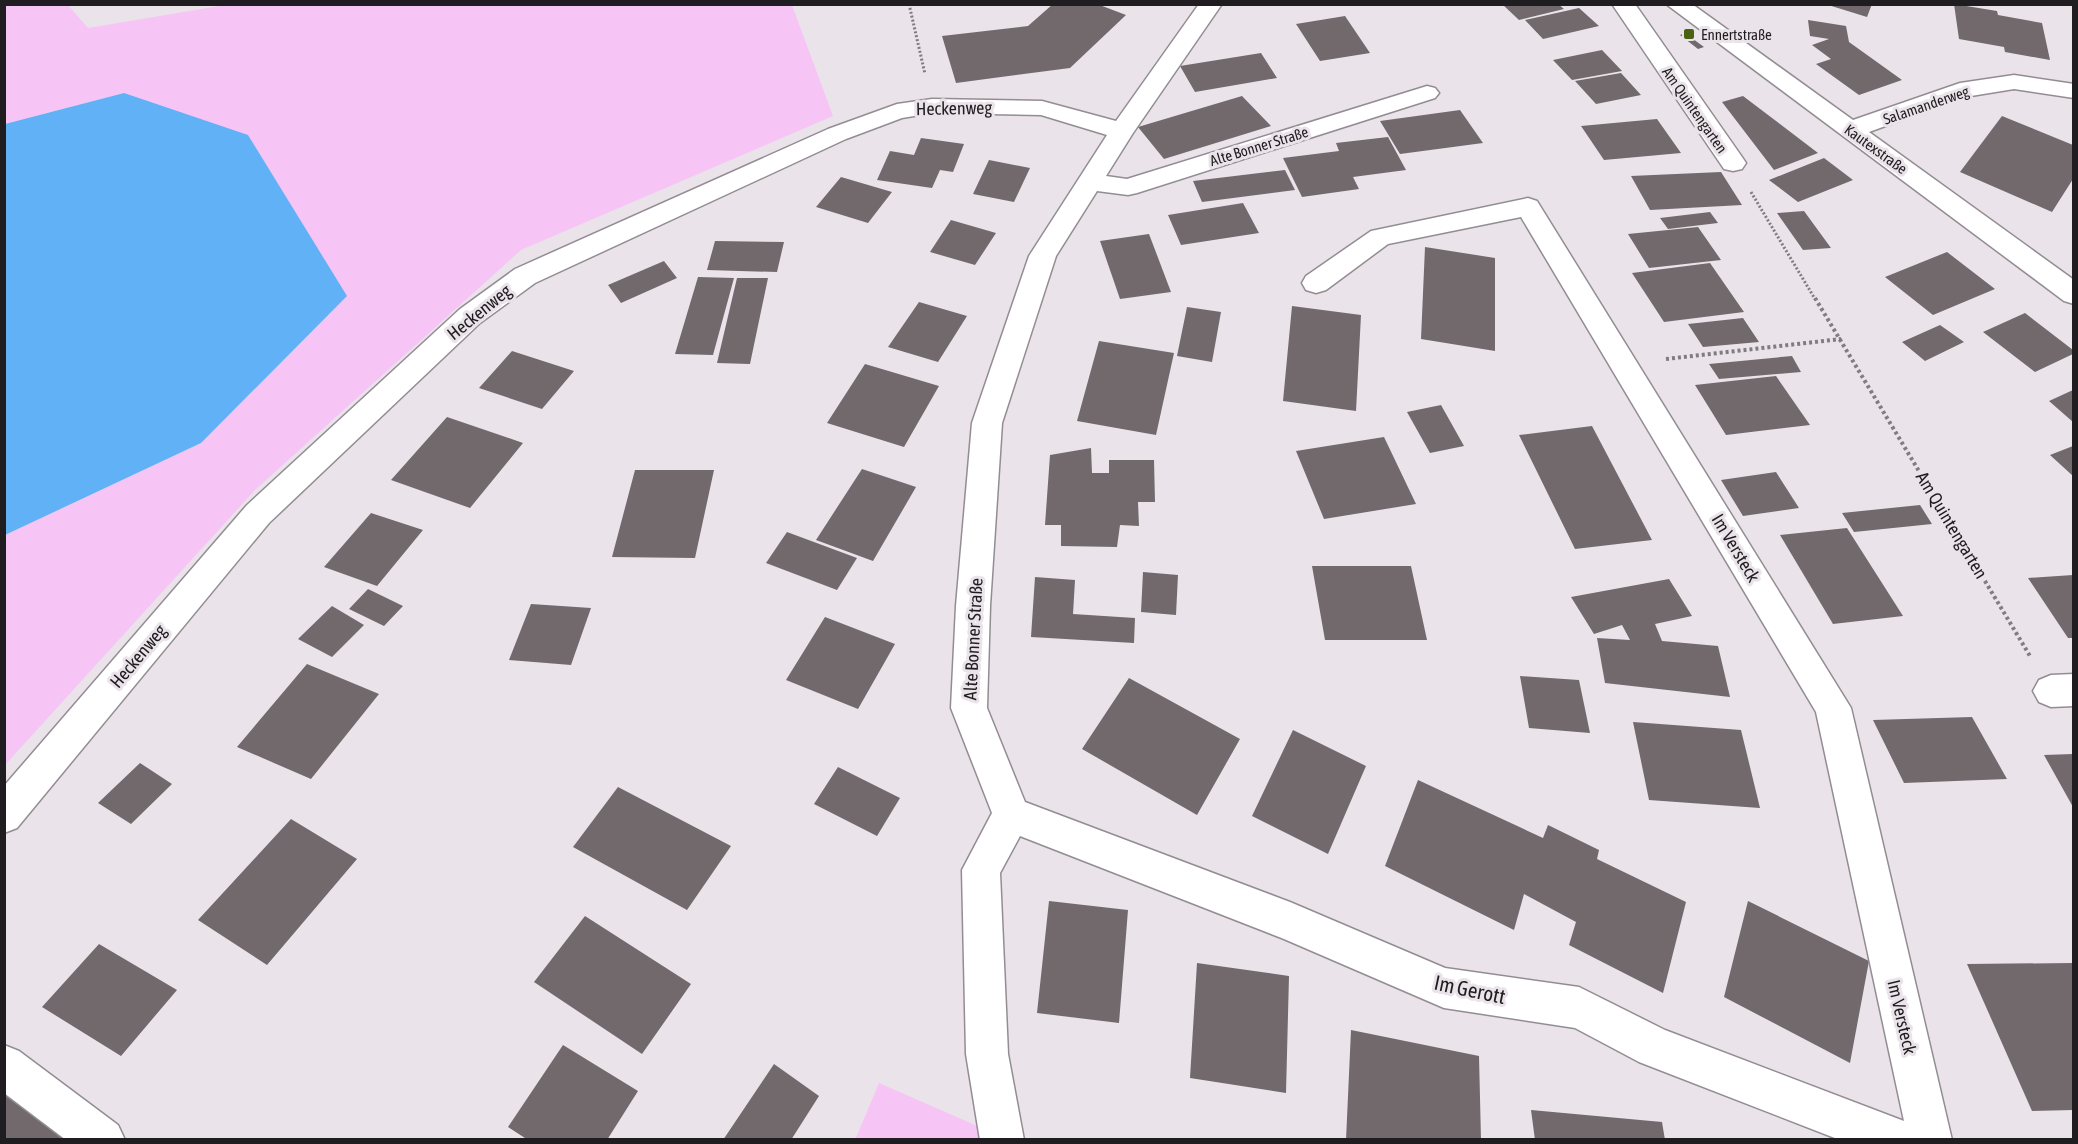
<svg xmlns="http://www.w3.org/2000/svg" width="2078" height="1144" font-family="'Asap Condensed',sans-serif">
<rect width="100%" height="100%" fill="#eae3ea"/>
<path fill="#f6c5f6" d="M5,4L68,5L88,28L231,4L792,5L833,116L521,250L255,490L5,765V535L201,443L124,93L5,124Z
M879,1083L1007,1139L855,1140Z"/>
<path fill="#60b1f6" d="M124,93L248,135L347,296L201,443L5,535V124Z"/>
<path fill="#71696c" d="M1053,4H1097L1126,15L1070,68L956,83L942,36L1028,26Z
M1502,4H1558L1564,9L1519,20Z
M1825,4H1872L1867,17Z
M1954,4L1997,11L1998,15L2042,23L2050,60L2005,52L2004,47L1959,39Z
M1579,8L1599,26L1543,39L1525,20Z
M1345,16L1370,53L1320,61L1296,24Z
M1808,20L1846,26L1849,42L1902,80L1859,95L1816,64L1831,59L1812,45L1829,39L1810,36Z
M1685,33L1704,47L1698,49L1680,35Z
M1602,50L1622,71L1572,80L1553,60Z
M1261,53L1277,78L1195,92L1180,66Z
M1621,73L1641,95L1596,104L1575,81Z
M1242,96L1271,126L1164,159L1138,127Z
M1743,96L1818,153L1774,170L1722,102Z
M1460,110L1483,143L1400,154L1380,121Z
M2002,116L2073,145V179L2052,212L1960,172Z
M1657,119L1681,153L1604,160L1581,126Z
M1388,137L1406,170L1353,177L1359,189L1302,197L1283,158L1339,151L1336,143Z
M921,138L964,144L953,172L940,170L932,188L877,180L890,151L914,155Z
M1824,158L1853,180L1798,202L1769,180Z
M989,160L1030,168L1014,202L973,194Z
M1285,170L1295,190L1202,202L1193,181Z
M1721,172L1742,205L1650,210L1631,176Z
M841,177L892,192L868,223L816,207Z
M1243,203L1259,233L1181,245L1168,215Z
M1804,211L1831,248L1803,250L1777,213Z
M1710,212L1718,223L1668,229L1660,218Z
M951,220L996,233L975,265L930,252Z
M1698,227L1721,260L1649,268L1628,234Z
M1149,234L1171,292L1120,299L1100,241Z
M715,241L784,242L777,272L707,270Z
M1425,247L1495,258V351L1421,339Z
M1947,252L1995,289L1933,315L1885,277Z
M664,261L677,278L621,303L608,285Z
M1710,263L1744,312L1664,322L1632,273Z
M698,277L734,278L713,355L675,354Z
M737,278H768L750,364L717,363Z
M919,302L967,316L938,362L888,347Z
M1292,306L1361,315L1356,411L1283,401Z
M1187,307L1221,312L1212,362L1177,356Z
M2025,313L2073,350V354L2035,372L1983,332Z
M1743,318L1759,342L1703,347L1688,324Z
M1940,325L1964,342L1925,361L1902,342Z
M1099,341L1174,353L1156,435L1077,421Z
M512,351L574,371L542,409L479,388Z
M1792,356L1801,372L1719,379L1709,364Z
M865,364L939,386L904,447L827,423Z
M1776,376L1810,425L1726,435L1695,385Z
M2073,390V422L2049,401Z
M1441,405L1464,446L1430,453L1407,412Z
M447,417L523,443L470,508L391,480Z
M1592,426L1652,540L1575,549L1519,435Z
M1384,437L1416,504L1324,519L1296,451Z
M2073,446V476L2050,455Z
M1091,448L1092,473H1109V460H1154L1155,502H1138L1139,526L1120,525L1117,547L1061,546V525H1045L1050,455Z
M862,469L916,487L873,561L816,540Z
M635,470H714L695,558L612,557Z
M1776,472L1799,508L1743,516L1721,480Z
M1920,505L1932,524L1854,532L1842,513Z
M371,513L423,530L377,586L324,567Z
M1847,528L1903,616L1833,624L1780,535Z
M787,532L857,558L837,590L766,563Z
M1312,566H1411L1427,640H1325Z
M1143,572L1178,575L1176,615L1141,612Z
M2073,575V638H2068L2028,578Z
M1035,577L1075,580L1073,614L1135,618L1134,643L1031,637Z
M1669,579L1692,616L1655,624L1662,641L1718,646L1730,697L1605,683L1597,638L1630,640L1622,625L1594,634L1571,597Z
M368,589L403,606L384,626L349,609Z
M531,604L591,608L571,665L509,660Z
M332,606L364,625L332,657L298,639Z
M825,617L895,644L858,709L786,680Z
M307,664L379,694L311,779L237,747Z
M1520,676L1579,680L1590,733L1529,728Z
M1129,678L1240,739L1197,815L1082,749Z
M1972,717L2007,779L1904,783L1873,720Z
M1633,722L1741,730L1760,808L1649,800Z
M1293,730L1366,766L1328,854L1252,816Z
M2073,754V807L2044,755Z
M140,763L172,784L131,824L98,803Z
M838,767L900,798L877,836L814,804Z
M1418,780L1543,838L1548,825L1599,850L1597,859L1686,902L1663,993L1569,945L1576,922L1524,894L1514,930L1385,866Z
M618,787L731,846L687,910L573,847Z
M291,819L357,859L267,965L198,920Z
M1049,901L1128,910L1119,1023L1037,1013Z
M1748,901L1869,961L1850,1063L1724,997Z
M585,916L691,984L642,1054L534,982Z
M99,944L177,990L121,1056L42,1007Z
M1197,963L1289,976L1286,1093L1190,1078Z
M2073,963V1110L2032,1111L1967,964Z
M1351,1030L1479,1056L1481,1140H1346Z
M563,1045L638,1091L607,1140H528L508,1127Z
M774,1064L819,1096L791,1140H723Z
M8,1093L71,1140H5V1097Z
M1531,1110L1662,1122L1665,1140H1535Z"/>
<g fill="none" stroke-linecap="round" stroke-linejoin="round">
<defs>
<path id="minor" d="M1199,4H1222L1133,133L1106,176L1127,179L1427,86L1435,88L1439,93L1435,98L1137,193L1128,195L1097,191L1056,256L1002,423L990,606L987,708L1025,802L1290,902L1445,968L1579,987L1665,1030L1904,1121L1816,712L1521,217L1388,244L1326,290L1316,293L1306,290L1302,283L1306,276L1371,231L1528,198L1537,201L1851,708L1952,1140H1840L1639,1062L1575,1028L1444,1008L1284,939L1020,836L1000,873L1008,1054L1024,1140H980L966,1054L962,870L992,813L951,708L956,606L972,423L1029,256L1107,135L1041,115L932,113L902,118L846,139L535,283L480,323L269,523L17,828L4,833V786L247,505L460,309L515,269L828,129L897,104L932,99L1042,101L1116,121Z
M1612,4H1635L1742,157L1746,163L1742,169L1733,171L1724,169Z
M1666,4H1692L1853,120L1960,83L2014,75L2074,84V98L2014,89L1965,97L1869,132L2074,280V304L2064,301Z
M2074,674V706L2051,707L2039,702L2033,691L2039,680L2051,675Z
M4,1045L19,1051L118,1125L125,1140H66L4,1093Z"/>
</defs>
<use href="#minor" stroke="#938d93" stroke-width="3"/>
<path stroke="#807c80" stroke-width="3" stroke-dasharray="2 2" stroke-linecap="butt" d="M909,4L925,74
M1751,192L1815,299"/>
<path stroke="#807c80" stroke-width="4" stroke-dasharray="3 3" stroke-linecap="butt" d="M1815,298L2030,656
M1666,359L1841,339"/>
<use href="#minor" fill="#fff" fill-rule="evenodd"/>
</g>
<rect fill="#4a6312" stroke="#eae3ea" stroke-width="2" x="1683" y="28" width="12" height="12" rx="3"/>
<g text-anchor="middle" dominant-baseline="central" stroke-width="6" stroke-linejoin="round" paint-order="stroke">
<g font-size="15" fill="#1f1d1f" stroke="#eae3ea" text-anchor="start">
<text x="1701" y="34">Ennertstraße</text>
</g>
<g font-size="15" fill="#1f1d1f" stroke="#eae3ea">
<text transform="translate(1926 105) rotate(-19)">Salamanderweg</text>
<text transform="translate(1695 110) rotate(55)">Am Quintengarten</text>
<text transform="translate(1259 146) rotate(-17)">Alte Bonner Straße</text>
<text transform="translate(1876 149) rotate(36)">Kautexstraße</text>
</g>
<g font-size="18" fill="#1f1d1f" stroke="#eae3ea">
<text transform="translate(954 108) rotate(-1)">Heckenweg</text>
<text transform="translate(479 312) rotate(-39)">Heckenweg</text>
<text transform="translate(1952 525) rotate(59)">Am Quintengarten</text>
<text transform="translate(1736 548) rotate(59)">Im Versteck</text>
<text transform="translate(973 639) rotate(-87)">Alte Bonner Straße</text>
<text transform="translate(138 656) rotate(-50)">Heckenweg</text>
<text transform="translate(1902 1017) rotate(77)">Im Versteck</text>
</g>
<g font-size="21" fill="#1f1d1f" stroke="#eae3ea">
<text transform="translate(1470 989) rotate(12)">Im Gerott</text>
</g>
</g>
<rect width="2078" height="1144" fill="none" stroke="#1f1d1f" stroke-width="12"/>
</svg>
